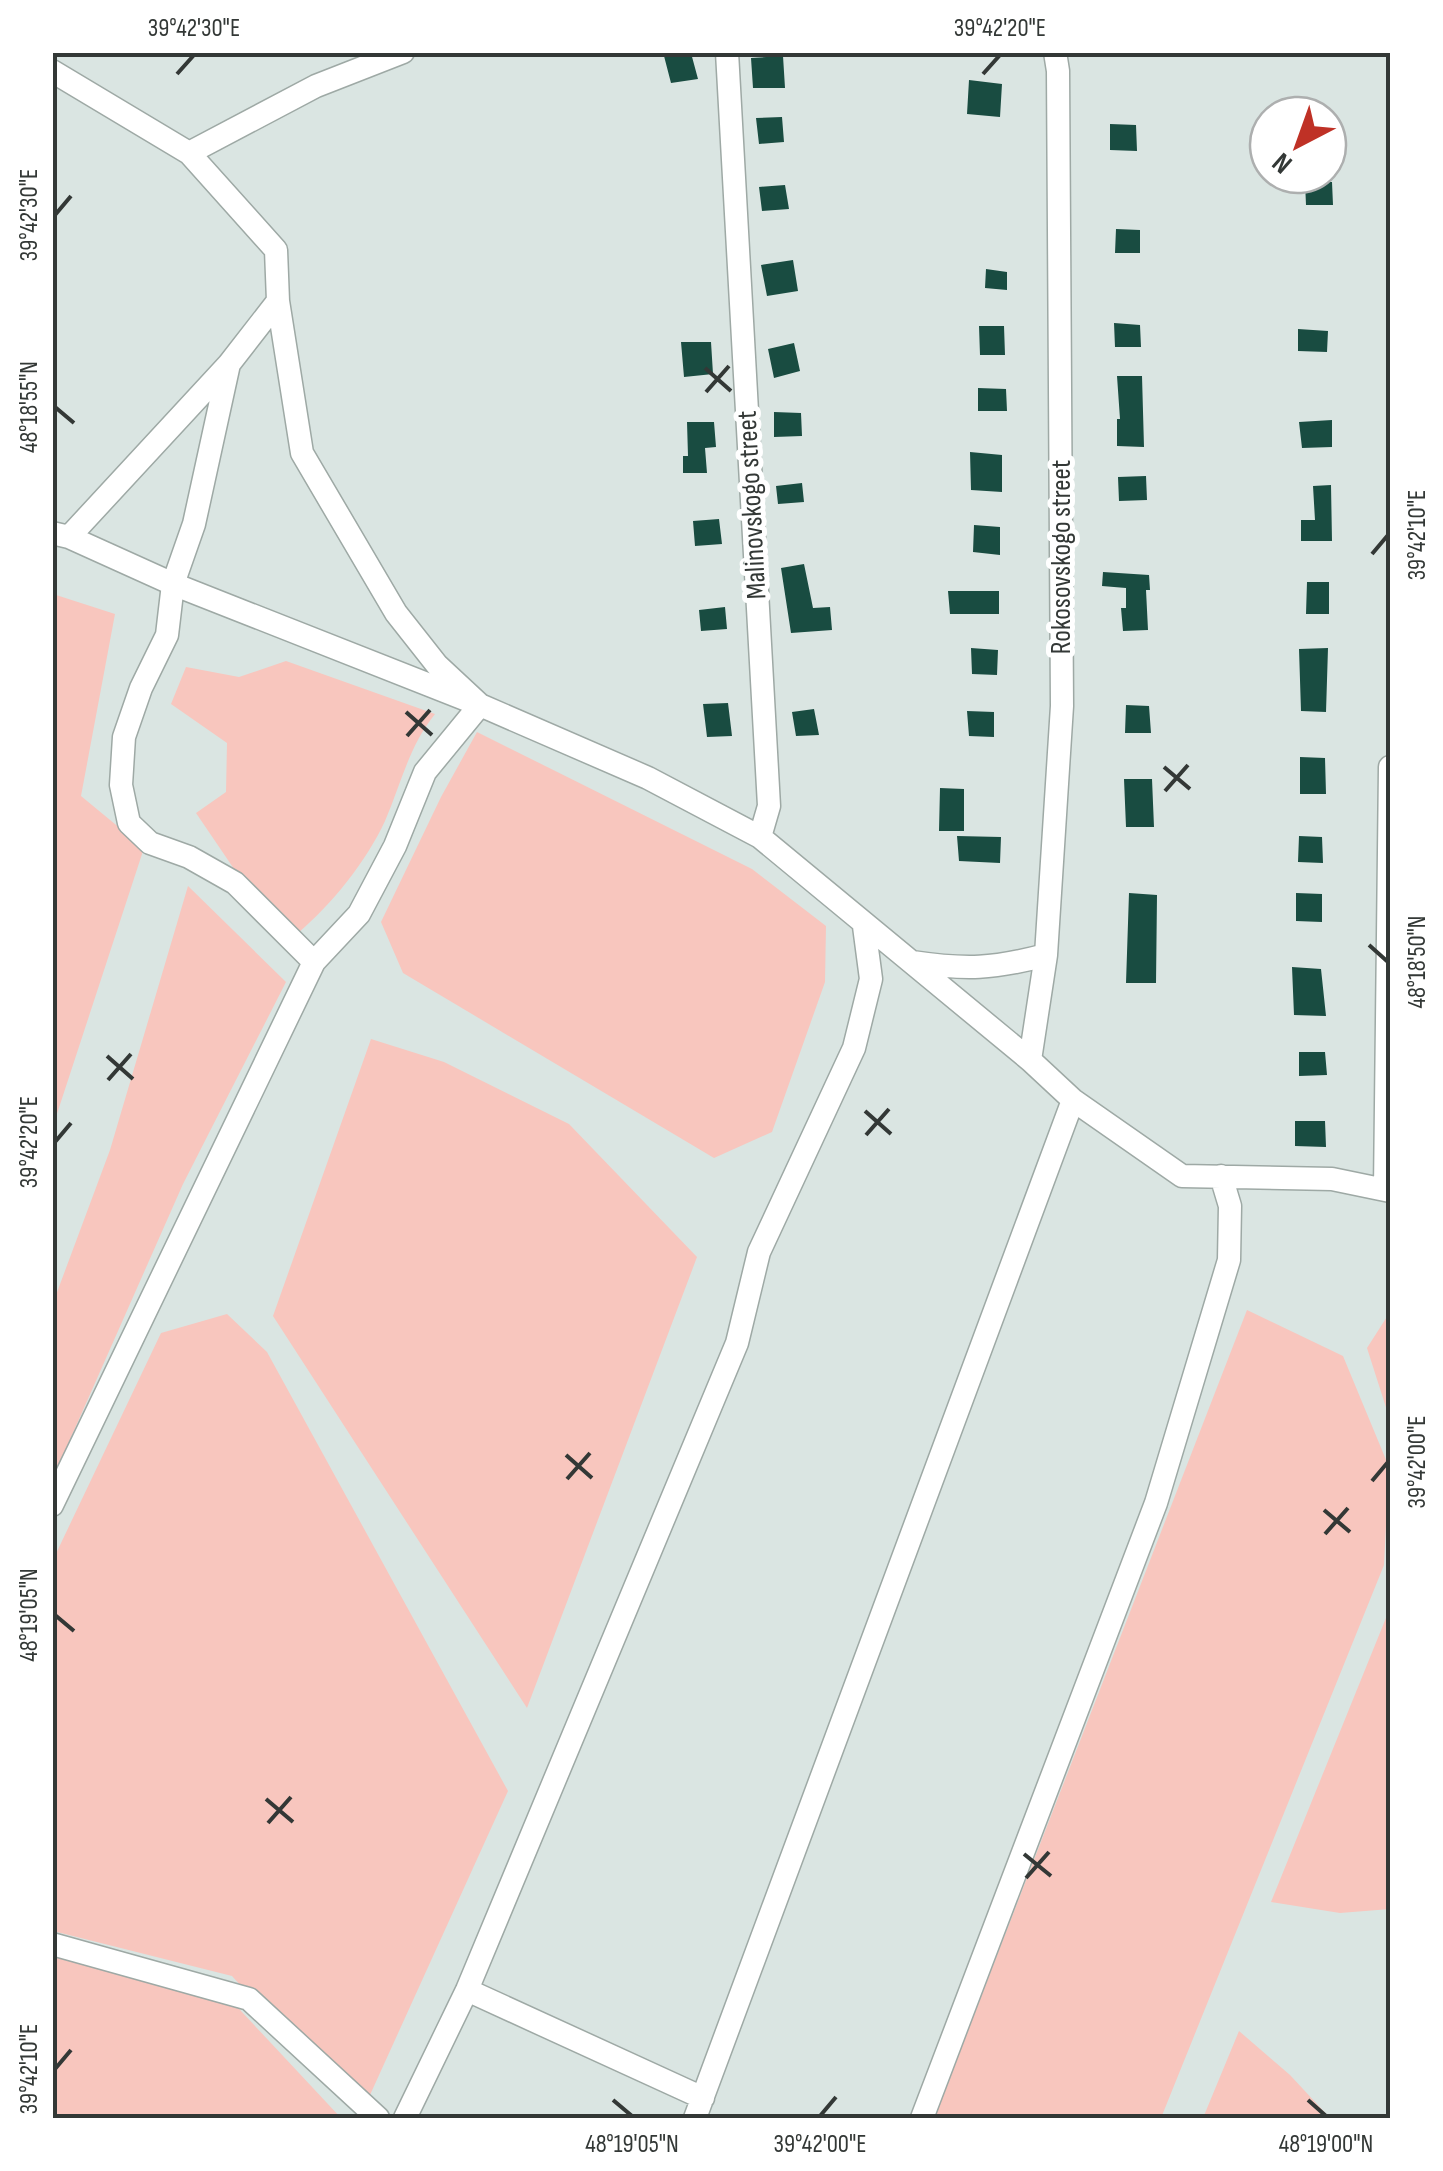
<svg xmlns="http://www.w3.org/2000/svg" width="1443" height="2171" font-family="'Sofia Sans Condensed',sans-serif">
<rect width="100%" height="100%" fill="#dae5e2"/>
<path fill="#f8c6be" d="M53,594L115,614L81,796L144,848L53,1126Z
M286,661L435,714C409,746 401,784 385,821C366,862 332,904 298,933L277,932L196,813L226,792L227,743L171,704L186,667L239,677Z
M477,732L752,869L826,926L825,982L772,1132L714,1158L403,973L381,922L441,797Z
M188,886L286,982L183,1184L53,1478V1303L110,1150Z
M371,1039L444,1062L569,1124L697,1257L527,1708L273,1316Z
M1247,1310L1343,1356L1389,1467L1384,1565L1161,2118H934Z
M1390,1312V1420L1367,1348Z
M227,1314L267,1352L508,1791L360,2117L232,1976L53,1931L52,1562L161,1333Z
M1390,1608V1909L1340,1913L1271,1902Z
M53,1954L227,1996L341,2118H53Z
M1239,2031L1290,2075L1330,2118H1203Z"/>
<path fill="#194c41" d="M691,53L698,79L671,83L664,56Z
M783,56L785,88H753L751,58Z
M969,80L1002,84L1000,117L967,114Z
M782,117L784,142L759,144L756,118Z
M1110,124L1136,125L1137,151L1110,150Z
M1305,182H1332L1333,205H1306Z
M785,185L789,209L762,211L759,187Z
M1116,229L1140,230V253H1115Z
M793,260L798,291L767,296L761,265Z
M986,269L1007,272V290L985,288Z
M1114,323L1140,325L1141,347H1115Z
M979,326H1004L1005,355H980Z
M1298,329L1328,331L1327,352L1298,351Z
M681,342H711L713,374L684,377Z
M794,343L800,371L774,378L768,349Z
M1117,376H1142L1144,447L1117,446V419H1120Z
M978,388L1006,389L1007,411H978Z
M774,412L801,413L802,436L774,437Z
M1332,420V447L1302,448L1299,422Z
M687,422H714L716,447L705,448L707,473H683V456H688Z
M970,452L1002,455V492L971,490Z
M1146,476L1147,500L1119,501L1118,477Z
M802,483L804,502L778,504L776,486Z
M1331,485L1332,541H1301V520H1315L1313,486Z
M719,519L722,544L695,546L693,521Z
M974,525L1000,527V555L973,552Z
M804,564L813,608L830,607L832,630L791,633L781,568Z
M1103,572L1149,575L1150,590H1146L1148,630L1123,631L1121,608H1126V588L1102,586Z
M1307,582H1329V614H1306Z
M948,591H999V614H950Z
M725,607L727,629L701,631L699,610Z
M971,648L998,650L997,675L972,674Z
M1328,648L1326,712L1301,711L1299,649Z
M728,703L732,736L707,737L703,704Z
M1126,705L1149,706L1151,733H1125Z
M814,709L819,735L796,736L792,712Z
M967,711L994,712V737L969,736Z
M1300,757L1325,758L1326,794H1300Z
M1124,779H1152L1154,827H1126Z
M940,788L964,789V831H939Z
M957,836L1001,837L1000,863L959,861Z
M1299,836L1322,837L1323,863L1298,862Z
M1129,893L1157,895L1156,983H1126Z
M1296,893L1322,894V922L1296,921Z
M1292,967L1321,969L1326,1016L1294,1015Z
M1299,1052H1325L1327,1075L1299,1076Z
M1295,1121H1325L1326,1147L1295,1146Z"/>
<g fill="none" stroke-linecap="round" stroke-linejoin="round">
<defs>
<path id="minor" d="M727,52L769,806L760,837
M52,71L189,153L276,250L278,301L229,364L69,537
M189,153L316,86L403,52
M278,301L302,453L396,613L437,665L480,705L425,772L395,846L359,914L314,962
M52,533L69,537L173,584L480,705L648,778L760,837L1030,1060L1073,1100L1182,1176L1332,1179L1390,1191
M912,962C966,970 993,969 1046,955
M1030,1060L1046,955L1062,706L1058,71L1055,52
M1385,1189L1390,767
M52,1505L314,962L235,883L189,857L150,843L129,823L121,785L124,737L141,688L167,635L173,584L194,524L229,364
M52,1944L249,1999L378,2118
M467,1990L703,2098
M405,2118L467,1990L737,1343L759,1252L854,1048L871,979L864,926
M695,2118L1073,1100
M922,2118L1156,1503L1229,1260L1230,1206L1221,1176"/>
</defs>
<use href="#minor" stroke="#9ea9a5" stroke-width="25"/>
<use href="#minor" stroke="#fff" stroke-width="22"/>
</g>
<path fill="none" stroke="#333836" stroke-width="4" d="M177,74L194,55M983,74L1000,55M55,215L71,196M705,368L731,391M706,392L729,366M55,407L74,423M1372,554L1388,535M406,712L432,735M407,736L430,710M1164,767L1190,789M1165,791L1188,765M1369,945L1388,962M107,1056L133,1079M108,1080L131,1054M865,1111L891,1134M866,1135L889,1109M55,1142L71,1123M566,1455L592,1478M567,1479L590,1453M1372,1481L1388,1462M1324,1510L1350,1532M1325,1534L1348,1508M55,1615L74,1631M266,1799L293,1822M268,1823L291,1797M1024,1854L1051,1876M1026,1878L1049,1852M55,2069L71,2050M613,2100L632,2116M1308,2100L1326,2116M820,2116L836,2097"/>
<g text-anchor="middle" dominant-baseline="central" stroke-width="10" stroke-linejoin="round" paint-order="stroke">
<g font-size="28" fill="#333836" stroke="#fff">
<text transform="translate(752 505) rotate(-93)">Malinovskogo street</text>
<text transform="translate(1061 557) rotate(-90)">Rokosovskogo street</text>
</g>
</g>
<rect width="1443" height="2171" fill="none" stroke="#ffffff" stroke-width="110"/>
<g transform="translate(1298 145) rotate(221)"><circle r="48" fill="#ffffff" stroke="#adafaf" stroke-width="2.5"/>
<path d="M0-8L18 38L0 25L-18 38Z" fill="#bf3126"/>
<text y="-15" font-size="28" font-weight="bold" text-anchor="middle" fill="#333836">N</text>
</g>
<rect x="55" y="55" width="1333" height="2061" fill="none" stroke="#333836" stroke-width="4"/>
<g font-size="25" text-anchor="middle" fill="#333836">
<text x="194" y="36">39°42'30"E</text>
<text x="1000" y="36">39°42'20"E</text>
<text transform="translate(28 215) rotate(-90)" y="9">39°42'30"E</text>
<text transform="translate(28 407) rotate(-90)" y="9">48°18'55"N</text>
<text transform="translate(1416 535) rotate(-90)" y="9">39°42'10"E</text>
<text transform="translate(1416 962) rotate(-90)" y="9">48°18'50"N</text>
<text transform="translate(28 1142) rotate(-90)" y="9">39°42'20"E</text>
<text transform="translate(1416 1462) rotate(-90)" y="9">39°42'00"E</text>
<text transform="translate(28 1615) rotate(-90)" y="9">48°19'05"N</text>
<text transform="translate(28 2069) rotate(-90)" y="9">39°42'10"E</text>
<text x="632" y="2152">48°19'05"N</text>
<text x="820" y="2152">39°42'00"E</text>
<text x="1326" y="2152">48°19'00"N</text>
</g>
</svg>
